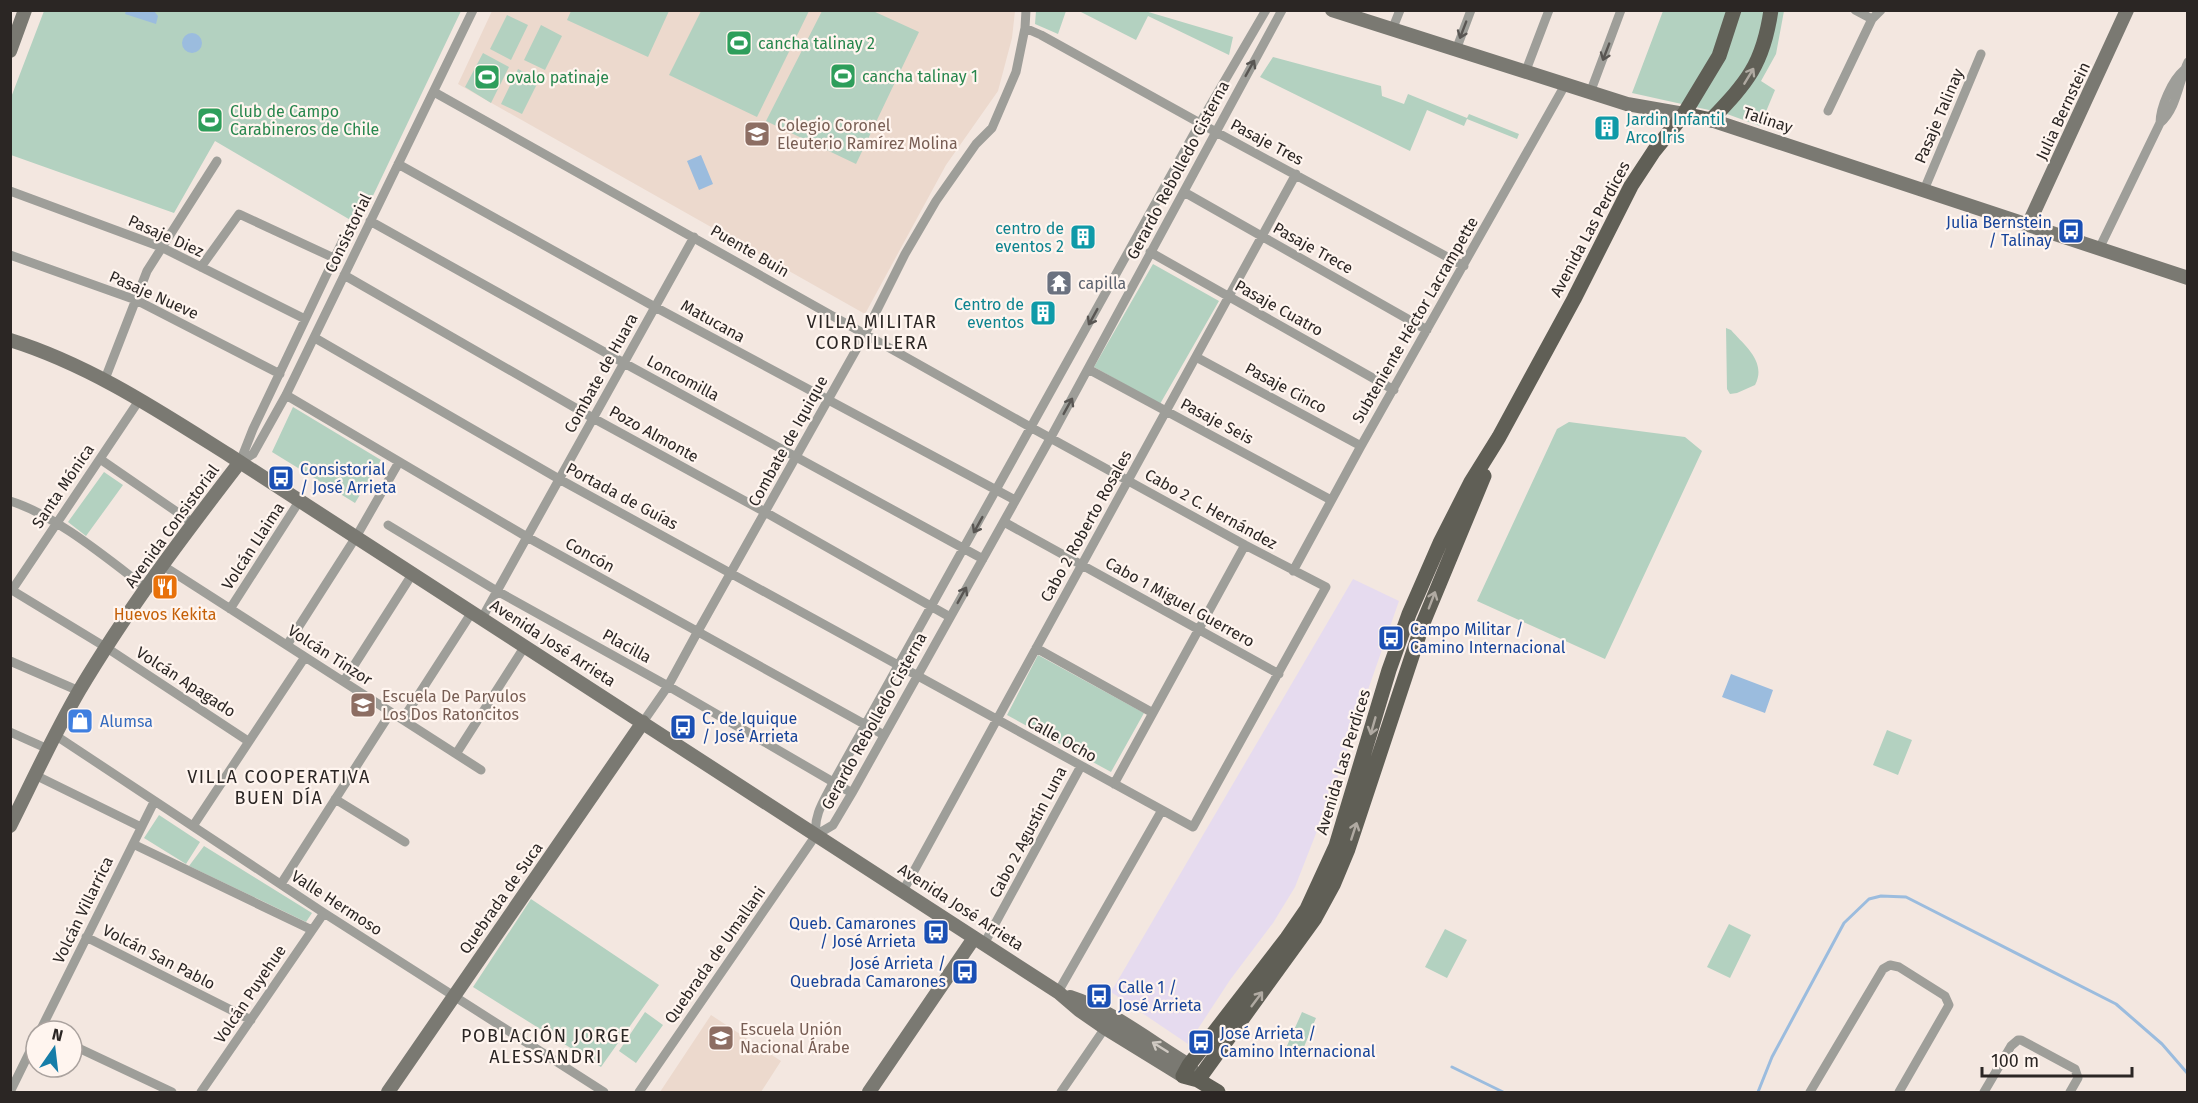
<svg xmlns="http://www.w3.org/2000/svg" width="2198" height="1103" font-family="'Fira Sans',sans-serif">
<rect width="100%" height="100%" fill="#f3e7e0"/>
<path fill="#ecd9cd" d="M492,11H1015L1012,38L998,91L946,165L865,314L458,84Z
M711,1015L781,1061L761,1092H660Z"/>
<path fill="#e6dbef" d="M1353,579L1399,601L1333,790L1295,887L1273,923L1230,980L1188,1044L1111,992Z"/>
<path fill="#b3d1c0" d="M44,11H461L359,225L215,141L174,213L11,155L10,100Z
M571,11V10L669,11L648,57L567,20Z
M701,11H809L757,117L669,75Z
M822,11H873L919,32L856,164L766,121Z
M1036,11H1066L1058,34L1035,24Z
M1079,11H1145L1233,37L1229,55L1148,16L1136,40Z
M1663,11H1784L1776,54L1761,81L1775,90L1760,126L1727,114L1632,93Z
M507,15L528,25L511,60L490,49Z
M541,25L562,36L545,70L524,60Z
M483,53L509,67L491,103L465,87Z
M1273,57L1381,86L1382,96L1404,104L1408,94L1467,118L1469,114L1519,134L1517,139L1467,119L1464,126L1427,110L1410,151L1260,77Z
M518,69L539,80L522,114L501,104Z
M1153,264L1219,301L1160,404L1094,367Z
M1726,328L1731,330C1745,346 1767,362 1755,385L1737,393L1730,394L1727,389Z
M293,407L381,460L355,503L272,452Z
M1569,422L1685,437L1702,451L1605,659L1477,601L1557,429Z
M104,472L123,485L86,536L68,522Z
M1038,655L1144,713L1111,772L1007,715Z
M1887,730L1912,740L1898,775L1873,765Z
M159,815L200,842L186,864L144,838Z
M204,846L312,913L306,922L189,866Z
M531,899L659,985L601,1067L473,987Z
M1729,924L1751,935L1730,978L1707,967Z
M1445,929L1467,940L1447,978L1425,967Z
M645,1012L663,1025L636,1063L619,1051Z
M1302,1012L1316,1018L1301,1054L1286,1048Z"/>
<path fill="#9bbcde" d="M126,11H154L158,16L156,24L125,14Z
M182 43a10 10 0 1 1 20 0a10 10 0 1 1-20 0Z
M701,155L713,184L699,190L687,161Z
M1731,674L1773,690L1765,713L1722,697Z"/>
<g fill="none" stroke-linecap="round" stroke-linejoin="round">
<path stroke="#9bbcde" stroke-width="3" d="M1452,1067L1503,1092
M1758,1092L1772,1057L1844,923L1869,899L1881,896L1906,897L2116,1004L2162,1044L2188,1074"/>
<path stroke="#9e9e99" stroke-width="9" d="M1855,10L1872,19
M1025,28L1041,35L1216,132L1464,266
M1392,30L1400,10
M1456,50L1471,10
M1525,73L1549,10
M1590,93L1621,10
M1828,111L1872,19L1881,10
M2160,123C2160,107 2172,80 2184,70
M398,164L655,307L1015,500
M1924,190L1981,54
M10,191L161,247L305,319
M1184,192L1427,330
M370,221L624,363L983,559
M2099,249L2160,123C2177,109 2179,80 2188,62
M1150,252L1394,390
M10,255L136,300L280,374
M201,267L239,214L334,258
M344,275L593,418L765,512L950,617
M315,338L559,479L1193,827L1326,587L1245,545L1032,428L434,92
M1196,357L1361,446
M1088,369L1331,500
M105,379L147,271L217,161
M286,395L527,537L884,735
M100,459L193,523
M240,462L253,454L286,395L473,10
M240,462L253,429L344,238
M10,501C54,514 109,560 146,588
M1004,522L1279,674
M388,525L497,591L668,686L852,793
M162,565L481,770
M1293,571L1361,446L1565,85
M10,589L107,648L248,741
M12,590L140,399
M230,609L300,500
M482,618L694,237
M287,645L356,537L399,462
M1036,648L1153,713
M10,661L79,691
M344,681L413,573
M403,719L472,612
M643,722L668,686L698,631L865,334L905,254L936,201L976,144L992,128L1016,72L1025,28L1026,10
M10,732L48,749
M55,735L324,913L604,1092
M456,754L525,646
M35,775L141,827
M1114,784L1245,545
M335,799L405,842
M193,826L305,657
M816,835L833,825L852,793L1051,437L1282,10
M816,835C813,815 825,799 834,781L1200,123L1266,10
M133,844L312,930
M281,884L391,712
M903,891L1296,174
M86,937L251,1020
M984,944L1081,766
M1058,992L1162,810
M40,1031L154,802
M72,1045L172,1092
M10,1092L36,1039
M201,1092L324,913
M639,1092L816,835
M1061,1092L1105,1028
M1810,1092L1883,969L1890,965L1899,967L1945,996L1949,1005L1899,1092
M1984,1092L2011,1046L2018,1040H2021L2075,1069L2078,1078L2070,1092"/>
<path stroke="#7a7972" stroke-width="14" d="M1332,10L1627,104L1684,114
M10,51L25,10
M1711,120L2188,278
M2028,225L2127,10
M10,340C90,365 159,411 229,455L1058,992L1079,1010L1105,1028L1183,1076
M10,826C33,780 54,734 79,691C127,610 183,536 240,462
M1070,997C1111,1010 1152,1043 1189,1065L1195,1075
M388,1092L643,722
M869,1092L974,938"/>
<path stroke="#605f56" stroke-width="15" d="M1684,114L1711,120C1747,82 1763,65 1771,10
M1198,1080L1315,918L1333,885L1348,849L1423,623L1484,476
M1218,1092L1198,1080L1183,1076L1189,1065L1287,938L1307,909L1336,846L1389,670L1409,614L1440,543L1471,482L1499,437L1574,299L1631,186L1654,151L1684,114L1719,56L1734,10"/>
</g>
<defs><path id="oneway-shaft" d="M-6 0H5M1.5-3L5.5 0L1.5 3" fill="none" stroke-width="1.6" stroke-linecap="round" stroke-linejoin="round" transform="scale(1.5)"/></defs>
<g stroke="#595653">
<use href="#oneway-shaft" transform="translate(1463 30) rotate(111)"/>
<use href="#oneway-shaft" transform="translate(1606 52) rotate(111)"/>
<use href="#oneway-shaft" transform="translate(1250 68) rotate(-61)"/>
<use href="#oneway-shaft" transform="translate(1093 317) rotate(119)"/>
<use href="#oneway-shaft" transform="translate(1068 406) rotate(-61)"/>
<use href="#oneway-shaft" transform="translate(978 525) rotate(119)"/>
<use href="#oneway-shaft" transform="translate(962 595) rotate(-61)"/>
</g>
<g stroke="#b0aaa2">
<use href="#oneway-shaft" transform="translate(1749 76) rotate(-59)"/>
<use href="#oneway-shaft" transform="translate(1432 600) rotate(-69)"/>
<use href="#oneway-shaft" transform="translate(1373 726) rotate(106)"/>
<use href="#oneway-shaft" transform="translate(1354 831) rotate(-72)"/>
<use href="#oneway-shaft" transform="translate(1257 999) rotate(-53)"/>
</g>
<use stroke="#d0cac3" href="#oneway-shaft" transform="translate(1160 1047) rotate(-148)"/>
<defs>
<symbol id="stadium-square" viewBox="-11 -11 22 22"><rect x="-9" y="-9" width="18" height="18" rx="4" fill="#2e9e5b" stroke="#fff5ef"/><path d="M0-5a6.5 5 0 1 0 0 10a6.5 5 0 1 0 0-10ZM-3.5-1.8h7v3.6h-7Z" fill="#fff"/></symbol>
<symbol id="building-square" viewBox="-11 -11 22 22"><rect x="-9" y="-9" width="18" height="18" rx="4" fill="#0f9aa8" stroke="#fff5ef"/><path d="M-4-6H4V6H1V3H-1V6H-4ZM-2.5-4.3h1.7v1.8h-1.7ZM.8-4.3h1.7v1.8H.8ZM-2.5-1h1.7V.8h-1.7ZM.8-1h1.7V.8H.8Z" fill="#fff"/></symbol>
<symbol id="school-square" viewBox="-11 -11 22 22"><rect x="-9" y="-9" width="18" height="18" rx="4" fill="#8d6e63" stroke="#fff5ef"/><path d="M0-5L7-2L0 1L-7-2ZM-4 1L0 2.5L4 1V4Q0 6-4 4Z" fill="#fff"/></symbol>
<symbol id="bus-square" viewBox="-11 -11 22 22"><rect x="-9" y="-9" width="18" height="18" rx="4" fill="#1a4fb4" stroke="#fff5ef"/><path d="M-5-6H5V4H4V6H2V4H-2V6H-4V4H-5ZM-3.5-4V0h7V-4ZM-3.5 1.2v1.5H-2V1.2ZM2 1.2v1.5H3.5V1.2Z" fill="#fff"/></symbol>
<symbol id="temple-square" viewBox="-11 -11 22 22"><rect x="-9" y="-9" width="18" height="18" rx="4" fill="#6b7280" stroke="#fff5ef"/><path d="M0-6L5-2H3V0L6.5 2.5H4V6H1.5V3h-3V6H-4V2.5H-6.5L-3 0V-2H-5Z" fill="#fff"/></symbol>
<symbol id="restaurant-square" viewBox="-11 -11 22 22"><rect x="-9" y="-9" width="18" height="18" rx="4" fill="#e8710a" stroke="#fff5ef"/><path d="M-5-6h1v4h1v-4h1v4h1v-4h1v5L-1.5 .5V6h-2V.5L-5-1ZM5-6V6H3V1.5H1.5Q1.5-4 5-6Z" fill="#fff"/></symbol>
<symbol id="shop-square" viewBox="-11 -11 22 22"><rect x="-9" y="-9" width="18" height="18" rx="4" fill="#3f7fe0" stroke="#fff5ef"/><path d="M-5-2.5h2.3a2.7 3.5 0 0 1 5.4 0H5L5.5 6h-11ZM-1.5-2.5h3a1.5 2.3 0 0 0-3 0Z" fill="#fff"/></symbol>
</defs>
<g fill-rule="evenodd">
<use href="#stadium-square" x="724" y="28" width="30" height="30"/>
<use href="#stadium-square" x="828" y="61" width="30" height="30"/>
<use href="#stadium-square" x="472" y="62" width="30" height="30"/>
<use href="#stadium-square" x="195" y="105" width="30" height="30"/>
<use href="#building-square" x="1592" y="113" width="30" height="30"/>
<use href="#school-square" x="742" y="119" width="30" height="30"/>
<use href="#bus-square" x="2056" y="216" width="30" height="30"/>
<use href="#building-square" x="1068" y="222" width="30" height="30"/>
<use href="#temple-square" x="1044" y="268" width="30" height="30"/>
<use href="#building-square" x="1028" y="298" width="30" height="30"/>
<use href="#bus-square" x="266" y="463" width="30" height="30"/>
<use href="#restaurant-square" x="150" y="572" width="30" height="30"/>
<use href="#bus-square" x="1376" y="623" width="30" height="30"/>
<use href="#school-square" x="348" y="690" width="30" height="30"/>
<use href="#shop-square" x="65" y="706" width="30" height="30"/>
<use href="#bus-square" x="668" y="712" width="30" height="30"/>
<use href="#bus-square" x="921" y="917" width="30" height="30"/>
<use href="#bus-square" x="950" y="957" width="30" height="30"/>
<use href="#bus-square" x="1084" y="981" width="30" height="30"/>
<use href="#school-square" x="706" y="1023" width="30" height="30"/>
<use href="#bus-square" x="1186" y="1027" width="30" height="30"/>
</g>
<g text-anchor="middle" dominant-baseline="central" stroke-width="4.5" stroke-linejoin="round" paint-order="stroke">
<g font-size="16" fill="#27864d" stroke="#fff5ef" text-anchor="start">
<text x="758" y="43">cancha talinay 2</text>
<text x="862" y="76">cancha talinay 1</text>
<text x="506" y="77">ovalo patinaje</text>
<text x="230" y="111">Club de Campo<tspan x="230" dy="18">Carabineros de Chile</tspan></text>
</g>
<g font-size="16" fill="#2b2624" stroke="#fff5ef">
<text transform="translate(2063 111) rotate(-65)">Julia Bernstein</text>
<text transform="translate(1939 116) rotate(-67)">Pasaje Talinay</text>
<text transform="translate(1768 120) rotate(18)">Talinay</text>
<text transform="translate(1267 142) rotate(28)">Pasaje Tres</text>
<text transform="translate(1178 170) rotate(-62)">Gerardo Rebolledo Cisterna</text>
<text transform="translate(1590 229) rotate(-62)">Avenida Las Perdices</text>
<text transform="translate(348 233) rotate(-64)">Consistorial</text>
<text transform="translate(166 236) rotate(24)">Pasaje Diez</text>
<text transform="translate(1313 248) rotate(29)">Pasaje Trece</text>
<text transform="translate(750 251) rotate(30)">Puente Buin</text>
<text transform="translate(154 295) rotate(24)">Pasaje Nueve</text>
<text transform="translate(1279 308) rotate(29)">Pasaje Cuatro</text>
<text transform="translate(1415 320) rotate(-60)">Subteniente Héctor Lacrampette</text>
<text transform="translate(713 321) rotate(29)">Matucana</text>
<text transform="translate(601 373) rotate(-61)">Combate de Huara</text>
<text transform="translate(683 378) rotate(28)">Loncomilla</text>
<text transform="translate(1286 388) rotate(28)">Pasaje Cinco</text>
<text transform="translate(1217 421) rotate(28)">Pasaje Seis</text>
<text transform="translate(654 434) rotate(29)">Pozo Almonte</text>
<text transform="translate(788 441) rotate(-61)">Combate de Iquique</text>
<text transform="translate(63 486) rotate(-56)">Santa Mónica</text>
<text transform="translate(622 496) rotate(28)">Portada de Guías</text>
<text transform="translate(1211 509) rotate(29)">Cabo 2 C. Hernández</text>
<text transform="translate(172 526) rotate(-54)">Avenida Consistorial</text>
<text transform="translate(1086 526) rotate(-61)">Cabo 2 Roberto Rosales</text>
<text transform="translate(253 546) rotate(-57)">Volcán Llaima</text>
<text transform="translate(590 555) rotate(29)">Concón</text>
<text transform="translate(1180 602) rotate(29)">Cabo 1 Miguel Guerrero</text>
<text transform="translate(553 643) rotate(33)">Avenida José Arrieta</text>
<text transform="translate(627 646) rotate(29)">Placilla</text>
<text transform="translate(330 655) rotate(33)">Volcán Tinzor</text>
<text transform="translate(186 682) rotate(33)">Volcán Apagado</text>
<text transform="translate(874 721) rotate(-61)">Gerardo Rebolledo Cisterna</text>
<text transform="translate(1062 739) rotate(29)">Calle Ocho</text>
<text transform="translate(1343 762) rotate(-73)">Avenida Las Perdices</text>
<text transform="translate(1028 832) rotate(-62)">Cabo 2 Agustín Luna</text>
<text transform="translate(501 898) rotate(-55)">Quebrada de Suca</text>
<text transform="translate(337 903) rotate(33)">Valle Hermoso</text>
<text transform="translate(961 907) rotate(33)">Avenida José Arrieta</text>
<text transform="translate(83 910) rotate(-64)">Volcán Villarrica</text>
<text transform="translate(715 955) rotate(-55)">Quebrada de Umallani</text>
<text transform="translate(159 957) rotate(27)">Volcán San Pablo</text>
<text transform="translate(250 994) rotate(-56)">Volcán Puyehue</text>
</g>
<g font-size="16" fill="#0d838f" stroke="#fff5ef" text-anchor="end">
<text x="1626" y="119" text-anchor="start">Jardin Infantil<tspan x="1626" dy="18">Arco Iris</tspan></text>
<text x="1064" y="228">centro de<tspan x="1064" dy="18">eventos 2</tspan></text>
<text x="1024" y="304">Centro de<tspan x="1024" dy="18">eventos</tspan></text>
</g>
<g font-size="16" fill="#785e54" stroke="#fff5ef" text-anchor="start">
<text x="777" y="125">Colegio Coronel<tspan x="777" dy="18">Eleuterio Ramírez Molina</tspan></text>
<text x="382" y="696">Escuela De Parvulos<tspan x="382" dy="18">Los Dos Ratoncitos</tspan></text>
<text x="740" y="1029">Escuela Unión<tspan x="740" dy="18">Nacional Árabe</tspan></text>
</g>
<g font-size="16" fill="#164399" stroke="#fff5ef" text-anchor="start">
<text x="2052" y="222" text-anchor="end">Julia Bernstein<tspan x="2052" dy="18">/ Talinay</tspan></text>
<text x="300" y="469">Consistorial<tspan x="300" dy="18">/ José Arrieta</tspan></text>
<text x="1410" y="629">Campo Militar /<tspan x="1410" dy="18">Camino Internacional</tspan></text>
<text x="702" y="718">C. de Iquique<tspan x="702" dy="18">/ José Arrieta</tspan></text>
<text x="916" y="923" text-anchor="end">Queb. Camarones<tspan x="916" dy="18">/ José Arrieta</tspan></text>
<text x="946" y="963" text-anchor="end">José Arrieta /<tspan x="946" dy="18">Quebrada Camarones</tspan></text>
<text x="1118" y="987">Calle 1 /<tspan x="1118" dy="18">José Arrieta</tspan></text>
<text x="1220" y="1033">José Arrieta /<tspan x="1220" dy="18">Camino Internacional</tspan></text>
</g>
<g font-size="16" fill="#5b616d" stroke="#fff5ef" text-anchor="start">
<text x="1078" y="283">capilla</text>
</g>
<g font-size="16" fill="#c56008" stroke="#fff5ef">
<text x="165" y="614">Huevos Kekita</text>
</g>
<g font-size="16" fill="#366cbe" stroke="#fff5ef" text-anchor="start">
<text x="100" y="721">Alumsa</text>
</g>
<g font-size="18" letter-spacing="1.5" fill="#2b2624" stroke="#fff5ef">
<text x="872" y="322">VILLA MILITAR<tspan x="872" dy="21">CORDILLERA</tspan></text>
<text x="279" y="777">VILLA COOPERATIVA<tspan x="279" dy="21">BUEN DÍA</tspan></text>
<text x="546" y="1036">POBLACIÓN JORGE<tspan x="546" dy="21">ALESSANDRI</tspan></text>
</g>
</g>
<rect width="2198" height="1103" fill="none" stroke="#2b2624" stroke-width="24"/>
<g transform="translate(54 1049) rotate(14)"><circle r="28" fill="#fff5ef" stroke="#aaa29e" stroke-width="1.5"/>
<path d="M0-4.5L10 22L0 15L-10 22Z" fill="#167da8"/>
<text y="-9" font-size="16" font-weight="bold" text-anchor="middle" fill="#2b2624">N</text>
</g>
<path d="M1982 1067v9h150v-9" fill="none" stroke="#2b2624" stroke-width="3"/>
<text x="1991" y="1067" font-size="18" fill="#2b2624" stroke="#fff5ef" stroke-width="4.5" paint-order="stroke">100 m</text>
</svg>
